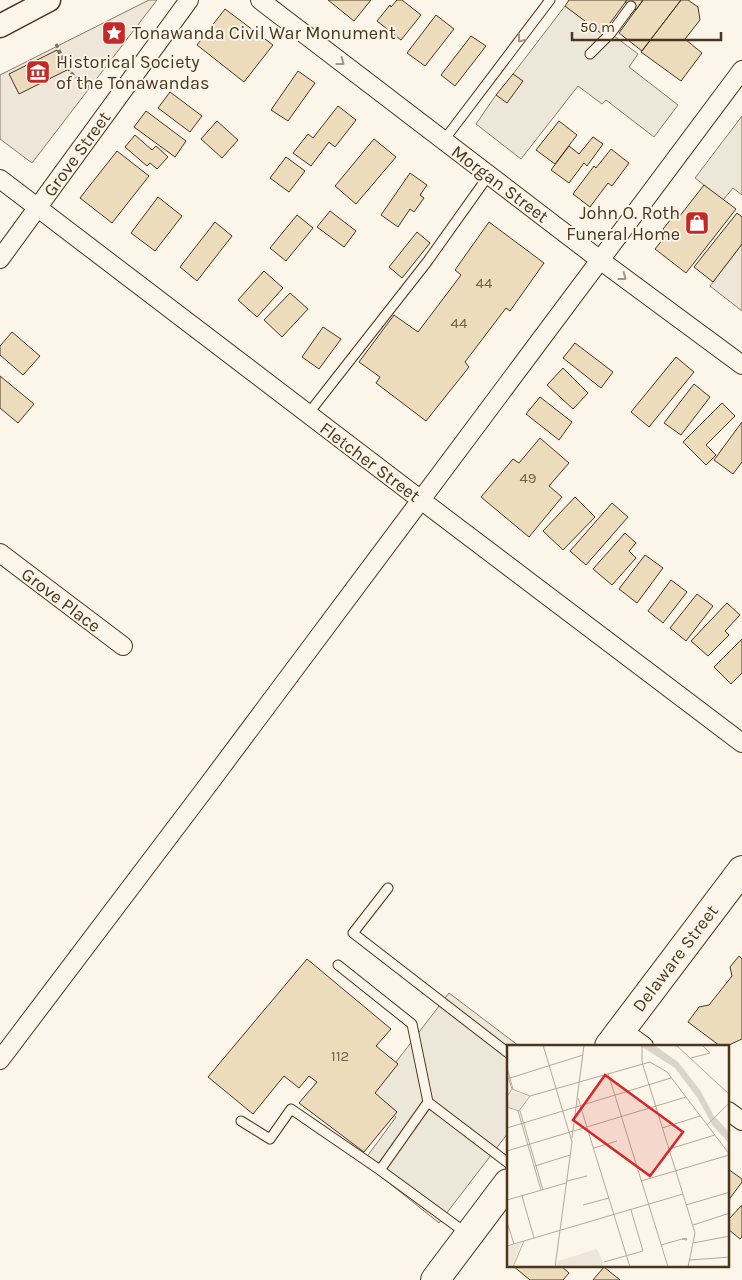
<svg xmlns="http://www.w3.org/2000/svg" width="742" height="1280" font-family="Karla,sans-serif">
<rect width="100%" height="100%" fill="#fbf6e9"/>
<path fill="#ede6d9" stroke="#887966" d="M149,0H157L32,163L0,139V75Z
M742,244V311L710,286Z"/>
<path fill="#ede7d9" stroke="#887966" d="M565,6L602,33L605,29L638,54L629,67L678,105L654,137L606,100L602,104L578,86L521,159L476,124L496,95L522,81L513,74Z
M742,116V195L733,188L723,200L695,178Z
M449,993L519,1046H508V1133L439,1223L363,1162L396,1117L370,1096Z"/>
<path fill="#ecdcbc" stroke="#4a3520" d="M328,0H371L354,21Z
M397,0H402L421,15L401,40L377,21L390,5L391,7Z
M569,0H627L602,34L565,6Z
M627,0H643L636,10L625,2Z
M643,0H681L642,51L619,33Z
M681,0H688L698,7L700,20L685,39L702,53L681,81L641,52Z
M225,9L273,45L244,82L197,45Z
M436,15L454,29L425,66L407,53Z
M471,36L486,46L455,86L441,75Z
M57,50L67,70L19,94L9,74Z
M298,71L315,83L288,121L271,110Z
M513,74L523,81L507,103L496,95Z
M170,92L202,116L190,132L158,108Z
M338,106L356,120L335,147L329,142L311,166L293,153L308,134L313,138Z
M146,111L186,141L175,157L134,127Z
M217,121L238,140L222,158L201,139Z
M559,121L577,135L555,164L536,150Z
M135,135L152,150L156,146L168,157L157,169L150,163L147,166L125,147Z
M593,137L603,144L587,166L584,163L569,183L551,170L569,146L579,154Z
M374,139L396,157L356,204L335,186Z
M611,149L629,163L612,186L608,183L590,207L573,194L594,166L596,168Z
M117,151L149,176L112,223L80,198Z
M286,157L305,171L289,192L270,178Z
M410,173L427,185L420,195L424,198L414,212L410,209L398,227L381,215Z
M704,185L736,209L686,273L655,249L668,233L663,229L675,214L679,217Z
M158,197L182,216L155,251L131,233Z
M330,211L356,231L344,247L317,227Z
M737,213L742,217V244L713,282L694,267Z
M297,215L313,228L286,261L270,248Z
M215,222L232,236L197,281L180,267Z
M489,222L544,263L510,311L506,308L465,362L469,367L426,421L376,383L380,377L359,362L394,315L418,332L461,275L455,270Z
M417,232L430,243L402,278L389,267Z
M264,271L283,288L257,317L238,300Z
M290,293L308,309L282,337L264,320Z
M323,327L341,339L319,369L302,357Z
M12,332L40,356L23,375L0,355V346Z
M575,343L613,372L601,388L563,358Z
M676,357L694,372L649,427L631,412Z
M563,368L588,393L573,409L547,385Z
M0,376L34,404L18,423L0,408Z
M694,384L710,397L681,435L664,423Z
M540,397L572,422L559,440L526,414Z
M722,403L735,416L706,445L716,455L706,465L683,442Z
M742,422V462L733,474L714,460Z
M540,438L569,463L549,486L562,497L529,537L481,497L513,459L519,463Z
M575,497L595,517L563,550L543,531Z
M612,503L628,517L586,565L570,551Z
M625,533L636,543L629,551L636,558L612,585L593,569Z
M645,555L663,568L637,603L619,589Z
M671,580L687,592L663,623L648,611Z
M697,594L713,606L686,641L670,628Z
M727,603L740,615L725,631L729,635L708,656L691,641Z
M742,639V673L731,684L714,667Z
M739,956L742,959V1039L727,1046H720L688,1022L699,1007L709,1005L732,976L730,967Z
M307,959L391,1029L376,1046L398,1064L375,1093L397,1112L364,1152L299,1103L317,1082L309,1076L299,1088L284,1076L253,1114L208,1077Z
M728,1169L742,1179V1182L728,1201Z
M742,1205V1237L740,1239L728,1229V1220Z
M513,1266H561L569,1273L563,1280H530Z
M604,1267L620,1280H593Z"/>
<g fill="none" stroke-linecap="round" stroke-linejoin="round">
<defs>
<path id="service" d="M590,54L611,33L631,6
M444,140L550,0
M308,414L427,262L489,175
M388,888L353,933L508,1053
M338,965L412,1024L428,1102
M241,1121L270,1139L291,1109L380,1170
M466,1233L380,1170L428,1102L508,1163"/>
<path id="minor" d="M260,0L600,260L742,365
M0,179L421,500L742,743
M0,259L189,0
M0,553L123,646
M622,1030L644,1046
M0,1060L208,785L742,70
M728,1111L742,1121"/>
<path id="tertiary" d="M0,26L49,0"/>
<g id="primary">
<path id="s1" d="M609,1046L742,870"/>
<path d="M435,1280L508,1183"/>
</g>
</defs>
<use href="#service" stroke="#4a3520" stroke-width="11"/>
<use href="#minor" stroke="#4a3520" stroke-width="20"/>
<use href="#tertiary" stroke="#4a3520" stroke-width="25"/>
<use href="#primary" stroke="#4a3520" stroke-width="30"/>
<path stroke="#7f6f5c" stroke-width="3" stroke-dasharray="4 2.5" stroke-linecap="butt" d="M56,44L70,72L92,90"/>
<use href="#service" stroke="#fbf6e9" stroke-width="9"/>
<use href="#minor" stroke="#fbf6e9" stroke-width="18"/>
<use href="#tertiary" stroke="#fbf6e9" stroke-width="22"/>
<use href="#primary" stroke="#fbf6e9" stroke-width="28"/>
</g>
<defs><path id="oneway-chevron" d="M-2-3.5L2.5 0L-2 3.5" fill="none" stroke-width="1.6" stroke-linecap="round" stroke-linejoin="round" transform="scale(1.25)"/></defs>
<g stroke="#a29684">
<use href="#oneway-chevron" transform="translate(521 39) rotate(127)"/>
<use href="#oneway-chevron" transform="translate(341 62) rotate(37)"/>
<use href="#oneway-chevron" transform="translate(623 277) rotate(37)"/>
</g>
<defs>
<symbol id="sight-square" viewBox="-11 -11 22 22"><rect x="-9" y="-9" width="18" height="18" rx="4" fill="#c62828" stroke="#fbf6e9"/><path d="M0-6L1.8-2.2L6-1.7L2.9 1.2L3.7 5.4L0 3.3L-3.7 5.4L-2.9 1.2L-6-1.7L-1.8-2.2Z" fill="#fff"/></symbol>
<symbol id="museum-square" viewBox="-11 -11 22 22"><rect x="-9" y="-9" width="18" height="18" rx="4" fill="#c62828" stroke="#fbf6e9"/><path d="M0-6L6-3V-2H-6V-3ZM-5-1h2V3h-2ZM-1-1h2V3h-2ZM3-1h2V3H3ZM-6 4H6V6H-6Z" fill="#fff"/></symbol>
<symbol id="shop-square" viewBox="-11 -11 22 22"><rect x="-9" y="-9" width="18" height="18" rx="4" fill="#c62828" stroke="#fbf6e9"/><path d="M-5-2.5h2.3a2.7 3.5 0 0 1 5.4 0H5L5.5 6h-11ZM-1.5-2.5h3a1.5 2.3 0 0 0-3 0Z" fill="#fff"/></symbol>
</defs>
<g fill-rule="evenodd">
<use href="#sight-square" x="100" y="19" width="28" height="28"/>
<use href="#museum-square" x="24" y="58" width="28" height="28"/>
<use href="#shop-square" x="683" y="209" width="28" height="28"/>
</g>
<g text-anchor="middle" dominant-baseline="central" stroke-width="4" stroke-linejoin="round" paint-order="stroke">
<g font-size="15" fill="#725f47">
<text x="484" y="283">44</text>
<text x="459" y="323">44</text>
<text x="528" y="478">49</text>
<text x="340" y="1056">112</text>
</g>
<g font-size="18" fill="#4a3520" stroke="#fbf6e9" text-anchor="start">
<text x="132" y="33">Tonawanda Civil War Monument</text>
<text x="56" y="62">Historical Society<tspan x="56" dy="21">of the Tonawandas</tspan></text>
<text x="680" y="213" text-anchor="end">John O. Roth<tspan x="680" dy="21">Funeral Home</tspan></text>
</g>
<g font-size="18" fill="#4a3520" stroke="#fbf6e9">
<text transform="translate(77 154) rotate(-54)">Grove Street</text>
<text transform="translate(500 184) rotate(37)">Morgan Street</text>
<text transform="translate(370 462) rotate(37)">Fletcher Street</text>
<text transform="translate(61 600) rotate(37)">Grove Place</text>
<text stroke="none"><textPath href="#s1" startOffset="110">Delaware Street</textPath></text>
</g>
</g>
<g transform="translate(507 1045)">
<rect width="222" height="222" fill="#fbf6e9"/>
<path d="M5,46L20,51L13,65L0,61ZM14,198L5,222H0V202ZM90,204L98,222H50L51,216Z" fill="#ede6d9"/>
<path d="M132,0H147L171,17L193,45L207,71L222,87V98L206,81L190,52L168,23Z" fill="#dcd4c6"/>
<path fill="none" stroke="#b4a999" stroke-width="1" d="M36,0L65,97L48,222M135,0V17L188,188L181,222M169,0L223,50M184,13L203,8L195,0M0,23L6,44M101,28L161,222M0,29L5,44M0,34L76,10M23,51L143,17L160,27L223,110M0,52L5,44L23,51M71,53L123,222M0,62L12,66L23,51M11,66L34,145M13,66L36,145M200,80L223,57M0,83L164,33M155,83L193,71M65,93L77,0M87,103L110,96M162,104L208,90M0,106L179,52M28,121L63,110M60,136L80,131M134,136L222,110M15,151L27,193M0,155L59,138M76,160L102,153M179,160L223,147M0,177L7,199M186,180L223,168M186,198L223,191M154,200L175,194L179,193L180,195L175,194M0,201L176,149M183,215L223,212M97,217L136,206L124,165M6,222L17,196"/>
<path fill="#d62828" fill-opacity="0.15" stroke="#d62828" stroke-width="2.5" d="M98,30L176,87L143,131L66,75Z"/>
<rect width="222" height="222" fill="none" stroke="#4a3520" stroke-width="2.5"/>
</g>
<path d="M572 32v8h149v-8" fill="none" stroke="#4a3520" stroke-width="2.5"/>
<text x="580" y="32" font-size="15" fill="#4a3520" stroke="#fbf6e9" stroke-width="4" paint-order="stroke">50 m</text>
</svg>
